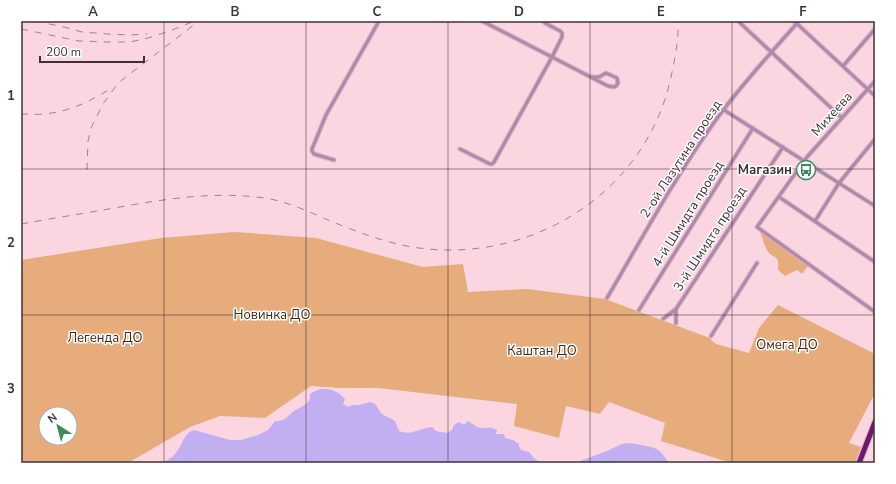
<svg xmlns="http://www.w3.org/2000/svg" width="896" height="484" font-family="'Nunito Sans',sans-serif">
<rect width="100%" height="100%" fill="#fbd5e0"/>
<path fill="#e6ac7b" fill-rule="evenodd" d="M760,231L808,266L802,274L797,270L785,276L778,270C780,252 772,260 767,250C764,244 762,237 760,231Z
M234,232L316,238L423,267L463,264L468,292L527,289L605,299L710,338L712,341L716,344L749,353L759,328L778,305L875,354V388L874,395L849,443L861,447L855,463H728V462L661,441L665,423L609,402L600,414L566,406L559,438L514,426L517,404L378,388H341L311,386L265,418L220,416L190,427L128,463H21V260L161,238ZM46,414H70V438H46Z"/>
<path fill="#c2aff2" d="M321,389C329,388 340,392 345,399L343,404L348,407L353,405H359L370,402L375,404L378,408L381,413L385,416L390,418L395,421L399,431C413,436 419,428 432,427L436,431L447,433L452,430L454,425L459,422L464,425L468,421C471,423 474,425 477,427C484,430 489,425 497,430L496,434H504L505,438L513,440L519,444V446L521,450L529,452L534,458L541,463H163C166,460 171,459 174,455C183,447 182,434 194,430L230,440H241L258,435L268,430L275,421C285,422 287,416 294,411C301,406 311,405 310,394L315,391Z
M628,443C632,443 636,444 641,445C657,448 659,448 669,463H575L607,451L622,444Z"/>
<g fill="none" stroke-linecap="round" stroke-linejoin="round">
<defs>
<path id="street" d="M482,21L519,40L608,86L614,87L616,86L618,83L617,78L606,73L599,77H591
M738,21L842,118
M794,21L875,96
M843,66L875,29
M875,81L807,157L757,227L875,312
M724,110L875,206
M460,149L490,164H492L494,162L552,57L562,37V33L560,31L545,23L543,21
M334,160L314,154L312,151V149L326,115L379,21
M779,197L875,262
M815,221L839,183L875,139
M607,298C641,240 674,179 713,124C739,87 770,54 799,21
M639,310L753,128
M663,319L676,309L783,147
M676,323V309
M711,336L757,263"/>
<path id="highway" d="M859,463L875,422"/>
</defs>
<use href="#street" stroke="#d5b4be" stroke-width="5"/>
<use href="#highway" stroke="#d5b4be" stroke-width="7"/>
<use href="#street" stroke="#b088ae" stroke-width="3"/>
<use href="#highway" stroke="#6f186f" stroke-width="5"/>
<path stroke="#9d838a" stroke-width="1" stroke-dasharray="7 7" stroke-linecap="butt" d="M35,21L64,27L82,32L108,34L130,35L147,34
M21,29L79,41L108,42H130L148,38L170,31L192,22
M21,114C28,114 36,115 43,114C70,112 91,101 113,87
M87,170L88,141L91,128L103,104L118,83L199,21
M21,224C54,218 87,213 120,207C165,199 210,192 256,197C282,199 305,210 328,220C355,231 383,242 412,247C529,266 646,194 671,77C675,58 679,40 678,21"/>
</g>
<path fill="none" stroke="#3f3034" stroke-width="1" stroke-opacity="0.55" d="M164,21V463M306,21V463M448,21V463M590,21V463M732,21V463M21,169H875M21,315H875"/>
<defs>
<symbol id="bus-ring" viewBox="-11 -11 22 22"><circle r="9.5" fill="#fff" stroke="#3b8b5b" stroke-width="1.5"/><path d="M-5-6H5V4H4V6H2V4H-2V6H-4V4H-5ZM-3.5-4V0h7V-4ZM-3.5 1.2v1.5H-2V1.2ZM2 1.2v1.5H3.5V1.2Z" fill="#3b8b5b"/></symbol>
</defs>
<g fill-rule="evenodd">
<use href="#bus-ring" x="795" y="159" width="22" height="22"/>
</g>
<g text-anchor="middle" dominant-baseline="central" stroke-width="3" stroke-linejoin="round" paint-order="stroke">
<g font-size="13" fill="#3f3034" stroke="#fff">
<text transform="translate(832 114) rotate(-48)">Михеева</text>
<text transform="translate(681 159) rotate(-57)">2-ой Лазутина проезд</text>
<text transform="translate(688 214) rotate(-58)">4-й Шмидта проезд</text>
<text transform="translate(710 239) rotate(-57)">3-й Шмидта проезд</text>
</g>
<g font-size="13" font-weight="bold" fill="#3f3034" stroke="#fff" text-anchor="end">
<text x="792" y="170">Магазин</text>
</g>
<g font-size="13" fill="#412912" stroke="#fff">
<text x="272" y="315">Новинка ДО</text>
<text x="105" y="338">Легенда ДО</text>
<text x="787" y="345">Омега ДО</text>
<text x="542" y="351">Каштан ДО</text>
</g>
</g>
<rect width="896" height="484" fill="none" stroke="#ffffff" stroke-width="44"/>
<g transform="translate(58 426) rotate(324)"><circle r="19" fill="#ffffff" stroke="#b2acae"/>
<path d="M0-3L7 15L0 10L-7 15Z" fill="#3b8b5b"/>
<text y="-6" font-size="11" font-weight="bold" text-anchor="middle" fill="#3f3034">N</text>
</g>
<path d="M40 56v6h104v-6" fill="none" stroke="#3f3034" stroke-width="2"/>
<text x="46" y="56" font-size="12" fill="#3f3034" stroke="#ffffff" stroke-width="3" paint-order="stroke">200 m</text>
<rect x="22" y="22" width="852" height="440" fill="none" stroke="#3f3034" stroke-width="1.5"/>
<g font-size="13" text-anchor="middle" font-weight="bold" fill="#3f3034">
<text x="93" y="16">A</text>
<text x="235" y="16">B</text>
<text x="377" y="16">C</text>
<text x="519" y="16">D</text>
<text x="661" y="16">E</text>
<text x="803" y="16">F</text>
<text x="11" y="100">1</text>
<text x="11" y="247">2</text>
<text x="11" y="393">3</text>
</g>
</svg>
